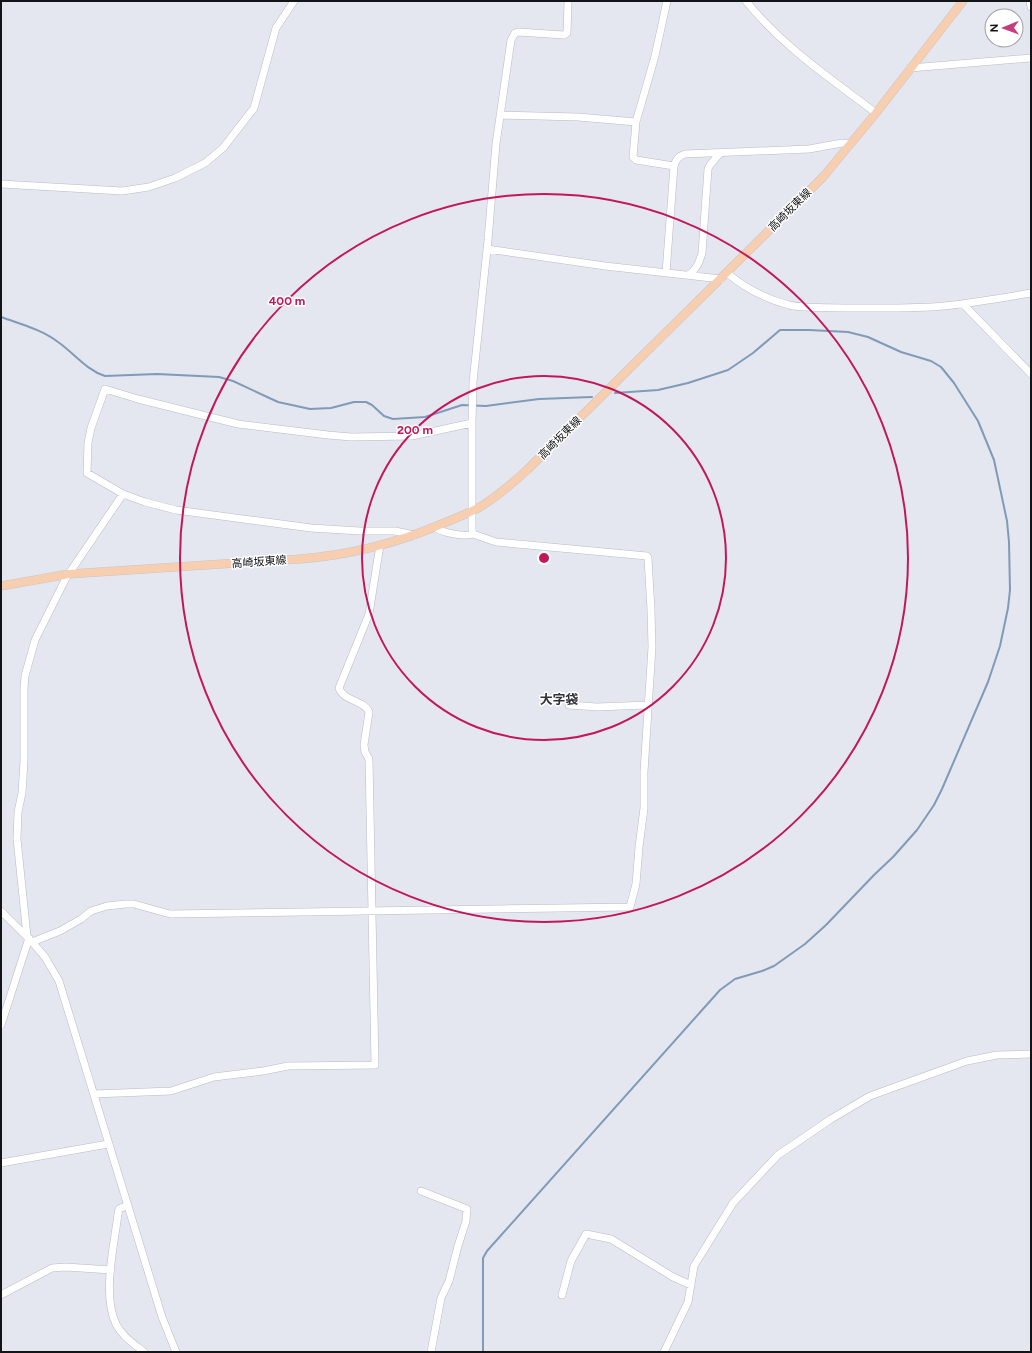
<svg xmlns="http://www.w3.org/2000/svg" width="1032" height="1353" font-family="Figtree,'Noto Sans JP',sans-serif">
<rect width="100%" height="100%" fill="#e4e7ef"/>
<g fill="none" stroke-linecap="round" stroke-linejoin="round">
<path stroke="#809ab7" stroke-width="2" d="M1,317C20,324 41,329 58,342C74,353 86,370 105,376L157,374L219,377L233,381L278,402L310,409L331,408L354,402H366L372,405L384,416L393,419L425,417L462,405L486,406L539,399L592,397
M483,1352V1258L487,1251L720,990L735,979L762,971L774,966L805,944L826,925L874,875L893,857L917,830L934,805L942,789L988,682L1000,646L1008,608L1010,590L1009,542L1007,521L994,460L978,421L954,383L941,367L931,361L901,352L868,337L848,332L809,330H780L753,353L728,370L688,383L658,390L615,393"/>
<defs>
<path id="minor" d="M667,1L655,56L636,122L633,157L636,160L674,166
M746,1C782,46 830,78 876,113
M1030,1L1031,7
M910,68L1031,58
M500,115L578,117L636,122
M1,184L122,191L149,187L175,178L205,163L223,148L254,108L276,28L294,1
M487,249L605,266L721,279
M666,273L674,166C676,160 678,156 685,154L809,149L842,143L850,144
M727,273C745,288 766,299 789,305C807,309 828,307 847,308C879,308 912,309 944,306C973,303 1002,298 1031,293
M689,275C697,268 699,263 702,253L708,169L710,165L720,153
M963,304L1031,374
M435,527C441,533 465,537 473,534
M414,535L395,531H360L311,528L176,510L145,502L123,494L87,473L88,443L91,428L105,389L138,399L238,424L328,435L351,437L412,436L472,423
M569,705L597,707L648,705
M1,911L32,942L45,957L59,981L162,1317L176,1352
M27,936L17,839L18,812L22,793L24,761V689L25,676L35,640L66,578L123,494
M32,942L60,931L81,919L91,911L107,906L126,904H134L170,914L630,907L636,884L639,847L644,808V772L652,647L651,610L648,558L647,556L496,542L473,534L472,530V423L473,382L488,240L496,144L511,40L515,33L518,32L564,35L567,33L568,1
M1,1025L29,938
M94,1094L171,1091L214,1077L263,1071L288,1066L375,1065L369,759L365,752L364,745L369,712C364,700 343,701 339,688L369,614L380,545
M1,1163L108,1144
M421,1191L467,1209L466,1221L458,1246L449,1281L441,1298L431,1352
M128,1205L119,1209L118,1214C114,1246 102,1295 116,1324C122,1336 134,1344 144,1352
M1,1295L52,1268L66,1267L111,1270
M562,1295L571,1261L586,1234L611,1239L673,1277L691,1285
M664,1352L688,1302L694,1266L733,1203L778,1155L831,1119L870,1096L967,1061L997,1055L1031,1054"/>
<path id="major" d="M1,586L69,574L300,559C350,555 398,543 444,523C456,518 469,513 480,507C498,496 513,483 528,469L823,177L876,113L963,1"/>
</defs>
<use href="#minor" stroke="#b7bbc2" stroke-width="8"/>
<use href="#major" stroke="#c6c7c7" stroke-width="9"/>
<use href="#minor" stroke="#fff" stroke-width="7"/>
<use href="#major" stroke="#f8ceb0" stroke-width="8"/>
</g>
<g fill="none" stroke="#c2185b" stroke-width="2">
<circle cx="544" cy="558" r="182"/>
<circle cx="544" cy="558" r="364"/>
</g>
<g text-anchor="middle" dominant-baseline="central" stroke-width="3" stroke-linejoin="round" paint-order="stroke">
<g font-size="11" fill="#131417" stroke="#fff">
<text transform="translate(790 210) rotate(-45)">高崎坂東線</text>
<text transform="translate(560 438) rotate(-45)">高崎坂東線</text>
<text transform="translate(259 562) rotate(-4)">高崎坂東線</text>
</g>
<g font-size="13" font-weight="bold" fill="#303339" stroke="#fff">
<text x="559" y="699">大字袋</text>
</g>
</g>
<circle cx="544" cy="558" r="6" fill="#c2185b" stroke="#fff" stroke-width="2"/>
<g font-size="12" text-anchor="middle" font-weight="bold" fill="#c2185b" stroke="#fff" stroke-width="3" stroke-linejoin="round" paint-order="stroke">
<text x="287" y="305">400 m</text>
<text x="415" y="434">200 m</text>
</g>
<rect width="1032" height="1353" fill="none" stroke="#131417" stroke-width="4"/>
<g transform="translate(1004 28) rotate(269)"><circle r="19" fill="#ffffff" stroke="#a1a1a2"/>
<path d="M0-3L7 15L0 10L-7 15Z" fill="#c43e7f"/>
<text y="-6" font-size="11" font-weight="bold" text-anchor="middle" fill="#131417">N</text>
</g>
</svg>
